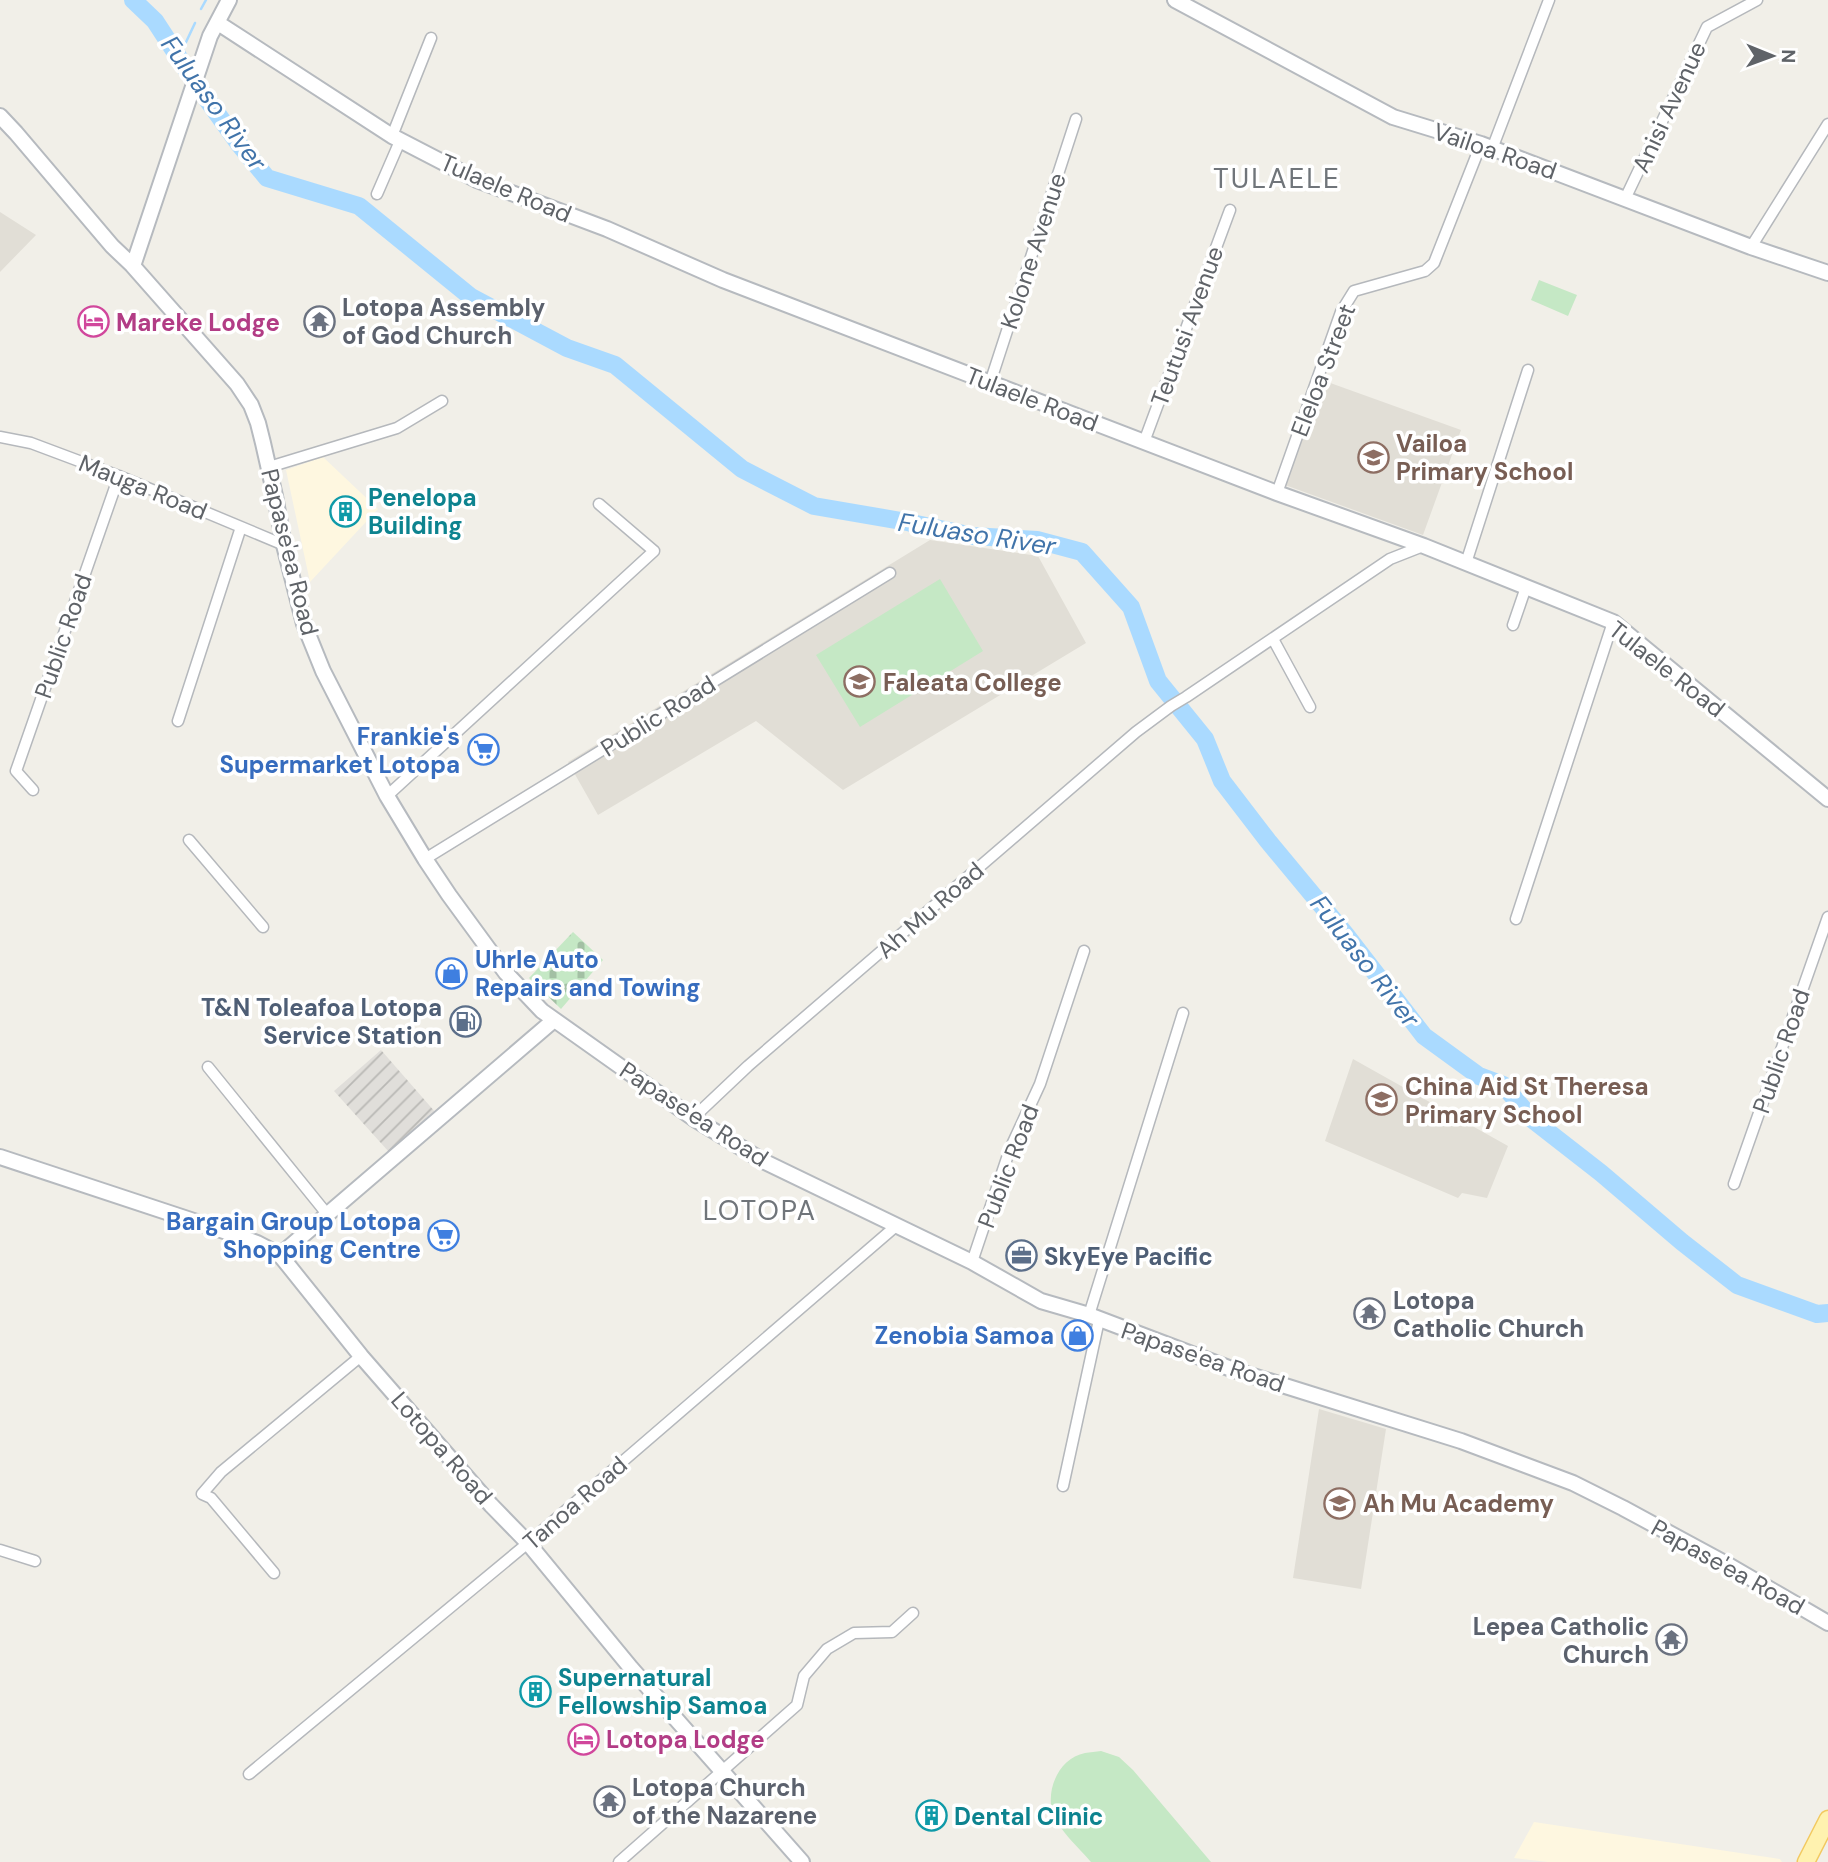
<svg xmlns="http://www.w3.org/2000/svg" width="1828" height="1862" font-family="'DM Sans',sans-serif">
<defs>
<pattern id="industrial-furrows" width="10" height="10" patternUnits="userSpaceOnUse" patternTransform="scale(1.75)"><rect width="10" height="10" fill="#e0deda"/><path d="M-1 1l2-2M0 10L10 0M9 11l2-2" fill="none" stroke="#b9b8b5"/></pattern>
<pattern id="cemetery-stones" width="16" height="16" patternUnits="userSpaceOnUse" patternTransform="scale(1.75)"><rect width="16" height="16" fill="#c5e8c5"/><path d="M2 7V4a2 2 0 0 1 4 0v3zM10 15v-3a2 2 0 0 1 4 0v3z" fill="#a3c0a4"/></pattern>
</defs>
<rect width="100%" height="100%" fill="#f1efe8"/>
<path fill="#fef7e0" d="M323,457L378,509L310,582L286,470Z
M1534,1822L1780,1859L1782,1862H1548L1514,1858Z"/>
<path fill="url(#industrial-furrows)" d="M381,1050L436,1113L389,1152L334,1091Z"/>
<path fill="#e1ded6" d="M0,212L36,235L0,272Z
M1322,380L1461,430L1423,535L1285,485Z
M930,540L1038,556L1086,643L843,790L756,721L598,815L568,762Z
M1353,1059L1508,1146L1487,1198L1462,1193L1458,1198L1325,1141Z
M1319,1409L1386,1429L1361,1589L1293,1578Z"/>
<path fill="url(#cemetery-stones)" d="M573,932L603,960L561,1009L529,978Z"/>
<path fill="#c5e8c5" d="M1539,280L1577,295L1568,316L1531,300Z
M940,579L983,651L860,727L816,655Z
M1101,1751L1119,1757L1133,1770L1211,1862H1091C1080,1849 1059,1830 1053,1814C1045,1790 1059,1758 1085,1753C1090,1752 1096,1752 1101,1751Z"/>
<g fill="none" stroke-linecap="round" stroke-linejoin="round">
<path stroke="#aadaff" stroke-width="2.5" d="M201,9L206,0
M179,57L195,23"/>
<path stroke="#aadaff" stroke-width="18" d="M133,0L155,21L196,84L239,144L267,178L359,206L471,297L567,348L615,365L742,469L814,506L907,522L973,536L1037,540L1082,552L1131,607L1158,681L1205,739L1222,781L1268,841L1346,935L1424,1036L1479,1076L1503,1085L1533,1120L1601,1173L1682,1242L1737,1285L1817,1314L1828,1313"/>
<defs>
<path id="street" d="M392,136L431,38
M1492,149L1549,0
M377,194L400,141
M1625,199L1707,27L1757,0
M1751,247L1828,124
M990,383L1076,119
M0,437L31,443L119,476L284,545
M1144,442L1230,210
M269,467L397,428L442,401
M1277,493L1341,312L1354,291L1425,271L1434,263L1481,144
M1466,563L1528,370
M1513,625L1526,587
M1273,639L1310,707
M178,721L241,527
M33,790L16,771L119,476
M387,796L654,551L599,504
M189,840L263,927
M425,859L890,573
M1516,919L1613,622
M208,1067L327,1214
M693,1118L748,1066L1136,732L1171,706L1186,697L1390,559L1423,546
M1734,1184L1828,917
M972,1262L1010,1149L1040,1084L1084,951
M1089,1315L1183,1013
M1063,1486L1099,1320
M0,1550L35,1561
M274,1573L211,1498L202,1494L221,1472L361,1356
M249,1774L528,1543L896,1226
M619,1862L797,1705L804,1676L827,1649L854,1633L892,1632L913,1613"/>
<path id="secondary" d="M1175,0L1393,117L1481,144L1751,247L1828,273
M218,23L392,136L477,180L607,229L723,280L1277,493L1424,546L1613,622L1828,799
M0,116L16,133L112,246L132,265L237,384L251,405L258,423L263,443L275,496L284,545L304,624L323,671L387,796L425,859L449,895L506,973L542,1011L693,1118L763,1161L972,1262L1041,1301L1089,1315L1234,1370L1461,1441L1573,1483L1623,1508L1730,1566L1828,1623
M133,266L210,36L229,0
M0,1157L233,1234L257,1243L280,1255L361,1356L491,1505L528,1543L631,1668L802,1862
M280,1255L554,1020"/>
<path id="primary" d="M1806,1862L1828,1819"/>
</defs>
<use href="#street" stroke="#b5b8bc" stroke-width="13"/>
<use href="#secondary" stroke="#b6babf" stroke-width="18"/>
<use href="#primary" stroke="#f2c960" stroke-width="19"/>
<use href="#street" stroke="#fff" stroke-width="10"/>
<use href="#secondary" stroke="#fff" stroke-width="14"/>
<use href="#primary" stroke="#fff2af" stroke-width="16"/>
</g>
<defs>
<symbol id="temple-ring" viewBox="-11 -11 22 22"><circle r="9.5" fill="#fff" stroke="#6b7280" stroke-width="1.5"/><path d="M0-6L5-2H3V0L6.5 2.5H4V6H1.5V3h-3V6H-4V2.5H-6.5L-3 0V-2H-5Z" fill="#6b7280"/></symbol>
<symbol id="hotel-ring" viewBox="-11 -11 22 22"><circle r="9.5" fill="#fff" stroke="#d1479c" stroke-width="1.5"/><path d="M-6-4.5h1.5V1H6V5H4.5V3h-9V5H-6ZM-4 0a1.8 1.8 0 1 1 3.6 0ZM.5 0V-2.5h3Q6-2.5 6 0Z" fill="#d1479c"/></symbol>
<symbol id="school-ring" viewBox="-11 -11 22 22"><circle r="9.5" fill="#fff" stroke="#8d6e63" stroke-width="1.5"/><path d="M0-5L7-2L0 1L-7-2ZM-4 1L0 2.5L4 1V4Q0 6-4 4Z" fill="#8d6e63"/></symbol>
<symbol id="building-ring" viewBox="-11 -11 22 22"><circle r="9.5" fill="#fff" stroke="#0f9aa8" stroke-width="1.5"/><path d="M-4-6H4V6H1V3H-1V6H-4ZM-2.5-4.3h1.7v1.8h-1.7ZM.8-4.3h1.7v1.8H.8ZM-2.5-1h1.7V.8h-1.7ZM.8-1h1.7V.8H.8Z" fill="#0f9aa8"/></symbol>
<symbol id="supermarket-ring" viewBox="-11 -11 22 22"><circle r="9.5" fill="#fff" stroke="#3f7fe0" stroke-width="1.5"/><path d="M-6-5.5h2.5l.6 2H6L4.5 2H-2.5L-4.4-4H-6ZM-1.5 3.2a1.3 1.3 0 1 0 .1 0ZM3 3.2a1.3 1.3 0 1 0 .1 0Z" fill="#3f7fe0"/></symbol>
<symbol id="shop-ring" viewBox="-11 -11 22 22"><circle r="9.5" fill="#fff" stroke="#3f7fe0" stroke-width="1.5"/><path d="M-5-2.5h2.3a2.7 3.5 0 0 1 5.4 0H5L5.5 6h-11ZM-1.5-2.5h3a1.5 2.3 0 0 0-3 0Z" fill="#3f7fe0"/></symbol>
<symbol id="fuel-ring" viewBox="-11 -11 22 22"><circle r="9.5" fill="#fff" stroke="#5c6f8a" stroke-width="1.5"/><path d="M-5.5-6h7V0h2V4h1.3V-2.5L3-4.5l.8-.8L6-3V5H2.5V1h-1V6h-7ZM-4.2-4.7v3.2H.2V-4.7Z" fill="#5c6f8a"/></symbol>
<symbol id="office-ring" viewBox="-11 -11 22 22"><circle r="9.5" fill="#fff" stroke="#5c6f8a" stroke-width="1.5"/><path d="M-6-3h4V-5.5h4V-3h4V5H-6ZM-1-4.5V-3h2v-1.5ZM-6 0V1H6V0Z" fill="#5c6f8a"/></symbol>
</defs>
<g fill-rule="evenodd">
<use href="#temple-ring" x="302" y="304" width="35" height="35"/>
<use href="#hotel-ring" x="76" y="304" width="35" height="35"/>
<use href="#school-ring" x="1356" y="440" width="35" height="35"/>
<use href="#building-ring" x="328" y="494" width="35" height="35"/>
<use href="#school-ring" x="842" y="664" width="35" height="35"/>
<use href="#supermarket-ring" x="466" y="732" width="35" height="35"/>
<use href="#shop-ring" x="434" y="956" width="35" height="35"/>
<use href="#fuel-ring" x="448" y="1004" width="35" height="35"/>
<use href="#school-ring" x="1364" y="1082" width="35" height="35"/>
<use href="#supermarket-ring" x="426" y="1218" width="35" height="35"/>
<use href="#office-ring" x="1004" y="1238" width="35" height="35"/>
<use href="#temple-ring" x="1352" y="1296" width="35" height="35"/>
<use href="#shop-ring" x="1060" y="1318" width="35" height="35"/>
<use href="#school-ring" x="1322" y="1486" width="35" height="35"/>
<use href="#temple-ring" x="1654" y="1622" width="35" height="35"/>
<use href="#building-ring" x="518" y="1674" width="35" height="35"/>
<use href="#hotel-ring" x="566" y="1722" width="35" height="35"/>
<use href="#temple-ring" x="592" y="1784" width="35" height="35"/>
<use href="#building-ring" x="914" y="1798" width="35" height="35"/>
</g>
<g text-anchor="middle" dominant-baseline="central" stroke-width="7" stroke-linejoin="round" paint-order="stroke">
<g font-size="24" fill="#5f6368" stroke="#fff">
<text transform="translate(1669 107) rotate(-65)">Anisi Avenue</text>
<text transform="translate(1495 151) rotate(19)">Vailoa Road</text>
<text transform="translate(506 188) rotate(23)">Tulaele Road</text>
<text transform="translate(1033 251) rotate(-72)">Kolone Avenue</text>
<text transform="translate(1187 326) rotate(-70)">Teutusi Avenue</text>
<text transform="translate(1323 370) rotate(-69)">Eleloa Street</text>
<text transform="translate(1032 399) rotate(21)">Tulaele Road</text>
<text transform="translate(143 487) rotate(22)">Mauga Road</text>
<text transform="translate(290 552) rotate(76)">Papase'ea Road</text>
<text transform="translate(63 636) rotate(-71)">Public Road</text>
<text transform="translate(1667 669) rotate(38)">Tulaele Road</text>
<text transform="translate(658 716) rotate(-32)">Public Road</text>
<text transform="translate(930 910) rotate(-41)">Ah Mu Road</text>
<text transform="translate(1781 1051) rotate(-71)">Public Road</text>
<text transform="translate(694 1114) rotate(33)">Papase'ea Road</text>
<text transform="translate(1008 1166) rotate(-69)">Public Road</text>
<text transform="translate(1203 1357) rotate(19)">Papase'ea Road</text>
<text transform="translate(442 1448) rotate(49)">Lotopa Road</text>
<text transform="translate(575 1503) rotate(-41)">Tanoa Road</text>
<text transform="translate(1728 1567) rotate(29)">Papase'ea Road</text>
</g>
<g font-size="24" font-weight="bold" fill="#5b616d" stroke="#fff" text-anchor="start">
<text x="342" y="307">Lotopa Assembly<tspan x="342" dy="28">of God Church</tspan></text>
<text x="1393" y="1300">Lotopa<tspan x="1393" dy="28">Catholic Church</tspan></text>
<text x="1649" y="1626" text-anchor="end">Lepea Catholic<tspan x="1649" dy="28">Church</tspan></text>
<text x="632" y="1787">Lotopa Church<tspan x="632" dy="28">of the Nazarene</tspan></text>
</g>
<g font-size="24" font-weight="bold" fill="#b23c85" stroke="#fff" text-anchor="start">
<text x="116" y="322">Mareke Lodge</text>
<text x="606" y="1739">Lotopa Lodge</text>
</g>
<g font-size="24" font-weight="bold" fill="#785e54" stroke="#fff" text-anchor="start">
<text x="1396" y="443">Vailoa<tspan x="1396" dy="28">Primary School</tspan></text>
<text x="883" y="682">Faleata College</text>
<text x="1405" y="1086">China Aid St Theresa<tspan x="1405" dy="28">Primary School</tspan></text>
<text x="1363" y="1503">Ah Mu Academy</text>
</g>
<g font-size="24" font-weight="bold" fill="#0d838f" stroke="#fff" text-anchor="start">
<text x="368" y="497">Penelopa<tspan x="368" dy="28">Building</tspan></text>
<text x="558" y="1677">Supernatural<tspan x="558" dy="28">Fellowship Samoa</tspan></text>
<text x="954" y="1816">Dental Clinic</text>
</g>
<g font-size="24" font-weight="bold" fill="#366cbe" stroke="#fff" text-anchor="end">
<text x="460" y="736">Frankie's<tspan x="460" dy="28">Supermarket Lotopa</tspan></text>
<text x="475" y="959" text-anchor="start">Uhrle Auto<tspan x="475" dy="28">Repairs and Towing</tspan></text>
<text x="421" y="1221">Bargain Group Lotopa<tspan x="421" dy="28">Shopping Centre</tspan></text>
<text x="1054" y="1335">Zenobia Samoa</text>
</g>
<g font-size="24" font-weight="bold" fill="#4e5e75" stroke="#fff" text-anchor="end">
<text x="442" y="1007">T&amp;N Toleafoa Lotopa<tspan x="442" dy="28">Service Station</tspan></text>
<text x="1044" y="1256" text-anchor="start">SkyEye Pacific</text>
</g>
<g font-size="26" font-style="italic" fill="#4174aa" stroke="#fff">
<text transform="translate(214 103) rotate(54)">Fuluaso River</text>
<text transform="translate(977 534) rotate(9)">Fuluaso River</text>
<text transform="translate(1365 961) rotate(52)">Fuluaso River</text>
</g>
<g font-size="28" letter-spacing="2" fill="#70757a" stroke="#fff">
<text x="1277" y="178">TULAELE</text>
<text x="760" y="1210">LOTOPA</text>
</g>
</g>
<g transform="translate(1772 56) rotate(91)" stroke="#ffffff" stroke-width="5" paint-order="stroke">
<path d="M0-5L12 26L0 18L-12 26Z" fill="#5f6368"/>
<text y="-10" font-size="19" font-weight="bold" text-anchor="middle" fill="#5f6368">N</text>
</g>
</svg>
